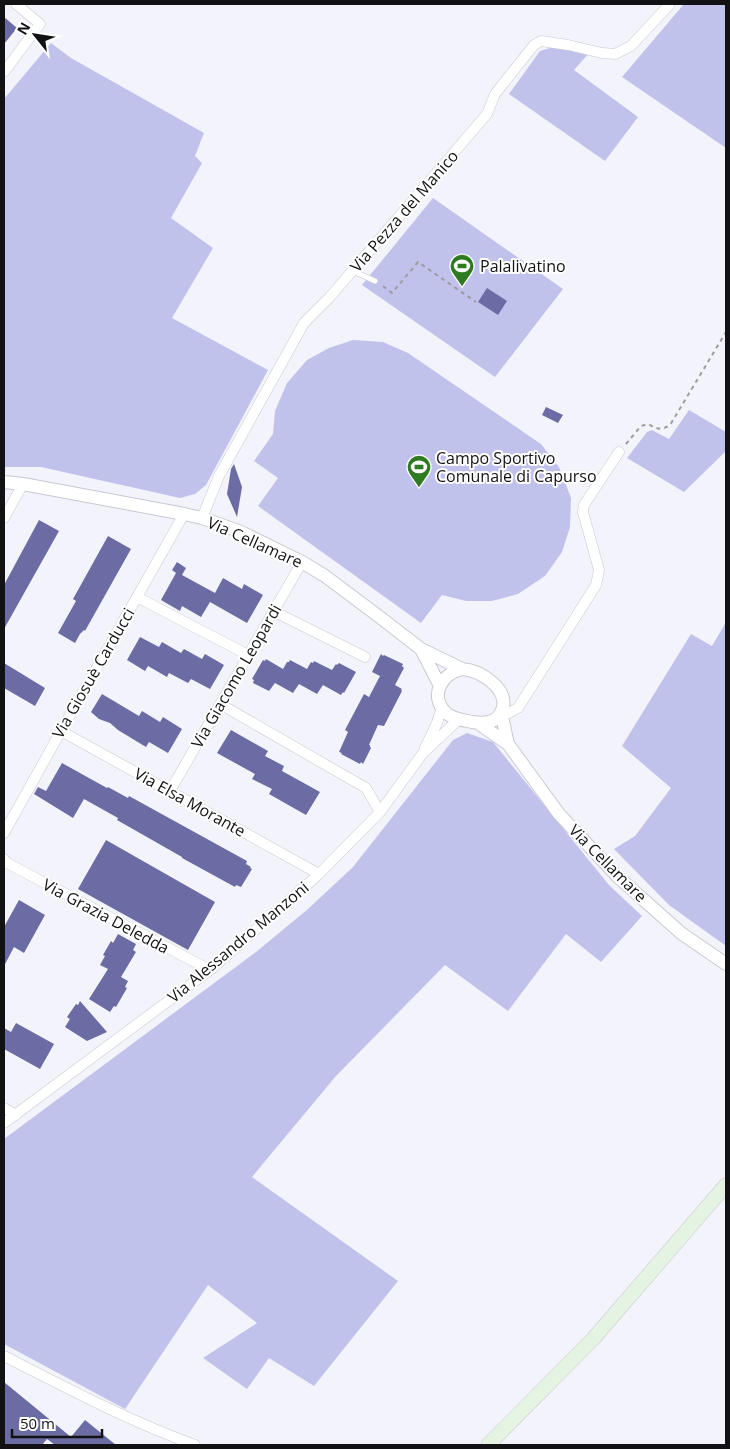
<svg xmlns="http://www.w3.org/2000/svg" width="730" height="1449" font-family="'Open Sans',sans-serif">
<rect width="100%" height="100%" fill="#f3f3fb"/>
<path fill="#c0c2ec" d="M684,4H726V148L622,77Z
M51,43L71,58L204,133L195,156L202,163L171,218L213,248L172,318L268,370L206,485L195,494L180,498L41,467H4V99Z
M553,47L589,53L574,70L638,117L605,161L509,94L540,51Z
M433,198L563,289L495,377L362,285Z
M353,340L383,342L408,353L541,444L559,467L571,498L570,527L562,552L545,576L518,594L492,601H466L442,595L421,623L258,506L278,478L254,461L273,434L275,411L287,383L307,360L329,348Z
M689,410L726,432V451L684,492L627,458L647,432L652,430L669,439Z
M726,622V946L669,905L614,849L635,836L671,788L622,746L691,634L712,646Z
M467,733L493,742L609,885L642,916L601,962L566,934L508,1011L445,965L336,1076L252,1177L398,1281L314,1386L269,1358L247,1389L203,1358L257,1323L208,1285L125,1409L4,1344V1139L256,952L308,909L353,867L453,740Z"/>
<path fill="#6c6ca4" d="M4,17L17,28L4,44Z
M487,288L507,301L498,315L478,302Z
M546,407L563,415L558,423L542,415Z
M234,464L242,487L237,517L227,494L231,469Z
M39,520L59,531L4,629V585Z
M108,536L131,549L85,631L84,630L80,634L75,643L58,633L76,601L73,599Z
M177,562L186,568L182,575L215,593L223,578L242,589L244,584L263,595L247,623L210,602L201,617L182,606L180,611L161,600L176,573L172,570Z
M140,637L159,647L162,642L181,653L184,649L202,659L205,654L224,665L210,689L191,679L188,683L169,673L167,677L148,666L145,671L127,660Z
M381,654L383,656L384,655L403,664L402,666L404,668L395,685L402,689L401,690L402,691L384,726L378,725L369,745H370V747L371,748L363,764L361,762L360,764L341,754L342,753L339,752L348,732L345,730L364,694L369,697L380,676L372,672Z
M266,659L283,669L287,662H289L290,660L307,669L311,662L313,663L314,661L332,670L336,664L337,665L339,663L356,672L344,693L343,692L341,695L323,685L317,694L299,684L293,693L275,683L269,691L253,683L254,680L252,679L263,660L265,661Z
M4,663L45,688L35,706L4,688Z
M102,694L139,716L142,711L160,722L163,717L182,729L168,753L149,742L146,747L118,730L110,723L99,719L91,712Z
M231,730L268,751L265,756L284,766L282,771L320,792L306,815L269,794L272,789L252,779L255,774L217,753Z
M62,763L107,788L108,787L128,798L129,796L247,861L246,864L251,867L250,868L252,869L241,887L236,885L235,887L182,858V857L117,820L118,818L84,799L73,818L34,794L38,787L46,791Z
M106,840L215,902L188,950L78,889Z
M19,900L45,915L24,953L14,947L4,966V927Z
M118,934L136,944L133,950L136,952L121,977L128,981L125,987L127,988L116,1007L114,1006L110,1012L89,999L108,969L100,965L105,956L103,955L111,941L113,943Z
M80,1001L107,1032L87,1041L65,1027L70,1019L67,1017L76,1004L78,1005Z
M16,1023L54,1044L40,1069L4,1049V1028L11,1032Z
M4,1382L71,1437L85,1420L116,1445H55L47,1439L42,1445H4Z"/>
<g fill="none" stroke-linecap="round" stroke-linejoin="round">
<defs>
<path id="service" d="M353,271L375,281"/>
<path id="minor" d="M4,72L40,24L16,4
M4,518L23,484
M202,518L219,476L304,323L329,298L487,114L495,94L534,45L541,41L568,45L602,53L615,54L631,46L670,4
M137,597L248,655
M273,611L365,657
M220,704L366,788L380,812
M501,712L509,713L518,708L596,585L599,570L583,512L584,505L619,452
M61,731L319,874
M425,748L437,723L442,707
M170,791L302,562
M4,833L61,731L184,514
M4,859L7,863L210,970
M4,1108L16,1115
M4,1123L210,970L319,874L380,812L423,753L459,719
M4,1356C67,1388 129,1421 195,1445"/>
<path id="tertiary" d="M4,482L23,484L184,514L202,518L241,532L302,562L325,576L381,618L421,649L462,669
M421,649L440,686
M462,669C479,670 507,687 503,707C502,712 499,717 494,720C487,724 479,723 472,722C463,720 453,719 446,713C429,696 441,674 462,669Z
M501,712L508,744
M478,723L508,744L559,814L618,877L681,933L726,964"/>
<path id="secondary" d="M488,1445L593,1339L726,1185"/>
</defs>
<use href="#service" stroke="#c8c9d1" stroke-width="6"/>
<use href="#minor" stroke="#c8c9d1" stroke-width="11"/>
<use href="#tertiary" stroke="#c8c9d1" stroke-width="14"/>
<use href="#secondary" stroke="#c8c9d1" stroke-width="15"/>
<path stroke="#9c9ca2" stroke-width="2" stroke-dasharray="4 4" stroke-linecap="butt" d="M383,286L392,293L418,262L476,302
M626,444L641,426L648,424C657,429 661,431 670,425L726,332"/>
<use href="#service" stroke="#fff" stroke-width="5"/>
<use href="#minor" stroke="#fff" stroke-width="10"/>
<use href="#tertiary" stroke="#fff" stroke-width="12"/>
<use href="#secondary" stroke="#e5f4e2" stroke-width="14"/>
</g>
<defs>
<symbol id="stadium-pin" viewBox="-11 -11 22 30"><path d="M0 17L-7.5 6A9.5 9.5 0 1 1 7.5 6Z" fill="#2f7b22" stroke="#fff"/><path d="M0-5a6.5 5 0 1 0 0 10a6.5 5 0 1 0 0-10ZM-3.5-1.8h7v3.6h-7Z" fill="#fff"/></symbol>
</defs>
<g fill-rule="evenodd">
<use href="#stadium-pin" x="448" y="252" width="28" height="38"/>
<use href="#stadium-pin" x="405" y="453" width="28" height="38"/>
</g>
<g text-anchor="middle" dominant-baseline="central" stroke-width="4" stroke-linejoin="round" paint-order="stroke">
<g font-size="16" fill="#121215" stroke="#fff">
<text transform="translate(404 211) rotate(-49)">Via Pezza del Manico</text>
<text transform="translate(255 542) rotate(24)">Via Cellamare</text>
<text transform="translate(93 673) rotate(-60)">Via Giosuè Carducci</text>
<text transform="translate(236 676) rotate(-60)">Via Giacomo Leopardi</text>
<text transform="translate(190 802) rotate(29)">Via Elsa Morante</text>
<text transform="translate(608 863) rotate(45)">Via Cellamare</text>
<text transform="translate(106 916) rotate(28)">Via Grazia Deledda</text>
<text transform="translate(238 942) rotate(-40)">Via Alessandro Manzoni</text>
</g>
<g font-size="16" fill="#121215" stroke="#fff" text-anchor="start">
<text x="480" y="266">Palalivatino</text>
<text x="436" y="458">Campo Sportivo<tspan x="436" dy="18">Comunale di Capurso</tspan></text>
</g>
</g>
<rect width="730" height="1449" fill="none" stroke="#121215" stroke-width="10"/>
<g transform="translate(35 35) rotate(300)" stroke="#ffffff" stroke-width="4" paint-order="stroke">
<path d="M0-4L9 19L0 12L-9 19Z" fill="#121215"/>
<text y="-8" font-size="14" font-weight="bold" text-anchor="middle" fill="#121215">N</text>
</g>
<path d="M12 1429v8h90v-8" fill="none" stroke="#121215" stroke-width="2.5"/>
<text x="20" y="1429" font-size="15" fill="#121215" stroke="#ffffff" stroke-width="4" paint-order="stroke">50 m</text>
</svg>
